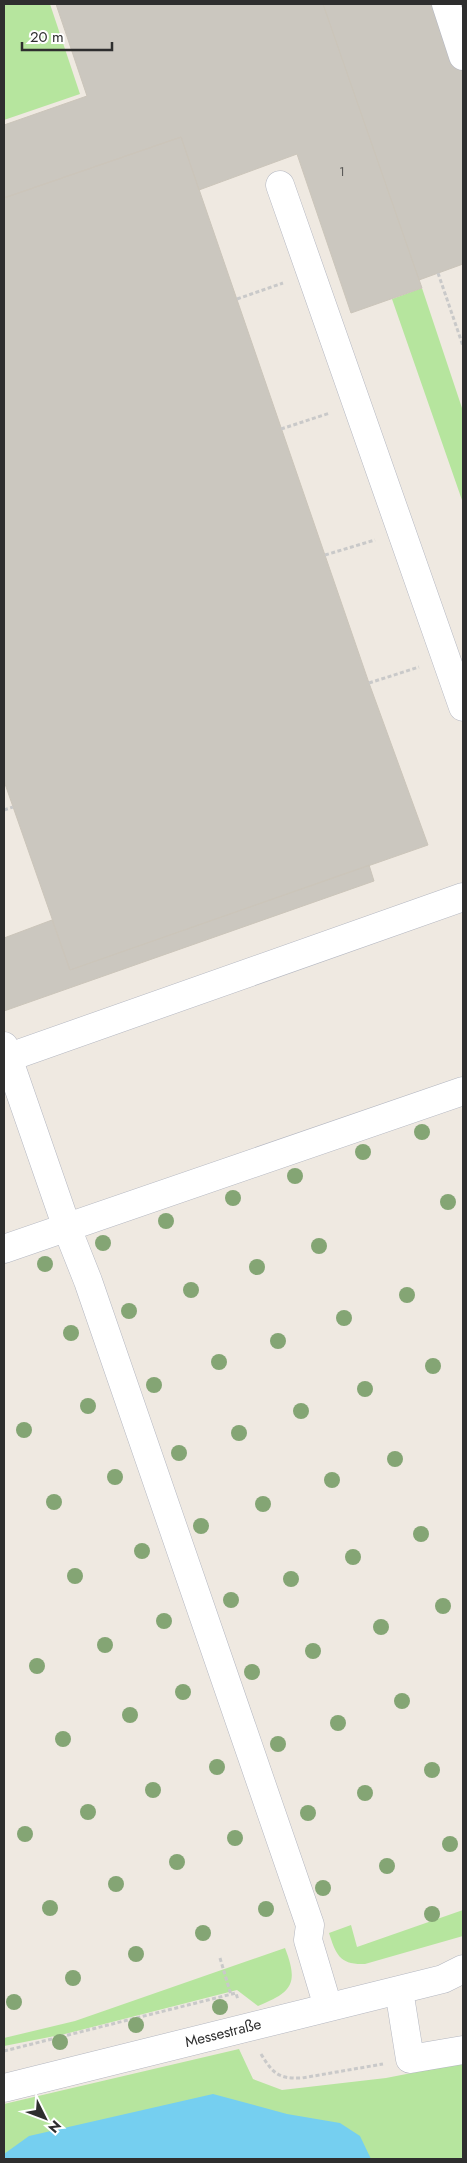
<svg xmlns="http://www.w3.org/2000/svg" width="467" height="2163" font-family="Jost,sans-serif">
<rect width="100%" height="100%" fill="#efe9e1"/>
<path fill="#b6e59e" d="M4,4H50L80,94L4,120Z
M422,288L463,411V503L392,299Z
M463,1910V1936L365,1964C340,1965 336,1955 329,1933L351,1925L357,1947Z
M285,1948C299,1984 292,1992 258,2006L237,1990L65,2034L4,2046V2038L75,2021Z
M239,2049L253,2079L282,2090L386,2078L463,2063V2159H4V2104Z"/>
<path fill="#75cff0" d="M213,2094L287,2114L340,2123L360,2136L371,2159H4V2154L29,2136Z"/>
<path fill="#cbc7bf" stroke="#cbc5ba" d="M56,4H323L422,288L351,313L297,154L199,190L181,137L4,198V125L87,96Z
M323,4H439L463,73V264L419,280Z
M181,137L369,683L428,845L70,970L4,781V198Z
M369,865L374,881L4,1011V938L52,920L70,970Z"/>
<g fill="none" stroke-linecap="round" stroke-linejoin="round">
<defs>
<path id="minor" d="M446,4L463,56
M280,185L463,707
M4,1046L67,1228L88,1281L310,1925L308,1940L328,2007
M4,1059L463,897
M4,1249L463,1091
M399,1990L410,2059L463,2050
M4,2088L443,1979L463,1969"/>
</defs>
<use href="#minor" stroke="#b4b7c1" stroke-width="29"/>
<path stroke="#c9c9c9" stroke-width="3" stroke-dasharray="4 2.5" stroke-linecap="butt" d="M438,273L463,346
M237,299L283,283
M281,429L330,413
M325,555L375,540
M369,683L419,667
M4,810L13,807
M220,1958L231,1995
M4,2051L236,1993L238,2000
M261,2054C273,2074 279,2079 302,2078L383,2064"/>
<use href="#minor" stroke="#fff" stroke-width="28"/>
</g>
<g fill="#84a574">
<circle cx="422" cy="1132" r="8"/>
<circle cx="363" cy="1152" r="8"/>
<circle cx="295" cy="1176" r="8"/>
<circle cx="233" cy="1198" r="8"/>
<circle cx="448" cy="1202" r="8"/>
<circle cx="166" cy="1221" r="8"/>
<circle cx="103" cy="1243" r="8"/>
<circle cx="319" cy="1246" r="8"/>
<circle cx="45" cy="1264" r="8"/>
<circle cx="257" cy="1267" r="8"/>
<circle cx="191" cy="1290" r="8"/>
<circle cx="407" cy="1295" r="8"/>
<circle cx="129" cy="1311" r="8"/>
<circle cx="344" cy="1318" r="8"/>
<circle cx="71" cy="1333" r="8"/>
<circle cx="278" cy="1341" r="8"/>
<circle cx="219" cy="1362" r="8"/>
<circle cx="433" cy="1366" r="8"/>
<circle cx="154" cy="1385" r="8"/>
<circle cx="365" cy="1389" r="8"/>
<circle cx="88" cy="1406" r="8"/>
<circle cx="301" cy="1411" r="8"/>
<circle cx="24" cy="1430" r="8"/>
<circle cx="239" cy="1433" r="8"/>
<circle cx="179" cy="1453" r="8"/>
<circle cx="395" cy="1459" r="8"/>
<circle cx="115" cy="1477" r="8"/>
<circle cx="332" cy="1480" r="8"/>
<circle cx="54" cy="1502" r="8"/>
<circle cx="263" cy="1504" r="8"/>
<circle cx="201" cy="1526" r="8"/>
<circle cx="421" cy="1534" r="8"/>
<circle cx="142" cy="1551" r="8"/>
<circle cx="353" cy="1557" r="8"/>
<circle cx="75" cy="1576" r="8"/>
<circle cx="291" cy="1579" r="8"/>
<circle cx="231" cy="1600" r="8"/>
<circle cx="443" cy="1606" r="8"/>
<circle cx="164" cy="1621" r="8"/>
<circle cx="381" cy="1627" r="8"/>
<circle cx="105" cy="1645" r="8"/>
<circle cx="313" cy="1651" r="8"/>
<circle cx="37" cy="1666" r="8"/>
<circle cx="252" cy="1672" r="8"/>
<circle cx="183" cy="1692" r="8"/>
<circle cx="402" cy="1701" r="8"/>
<circle cx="130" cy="1715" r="8"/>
<circle cx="338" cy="1723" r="8"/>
<circle cx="63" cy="1739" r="8"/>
<circle cx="278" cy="1744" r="8"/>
<circle cx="217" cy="1767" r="8"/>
<circle cx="432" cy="1770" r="8"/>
<circle cx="153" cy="1790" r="8"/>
<circle cx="365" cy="1793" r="8"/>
<circle cx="88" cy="1812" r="8"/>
<circle cx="308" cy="1813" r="8"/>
<circle cx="25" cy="1834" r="8"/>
<circle cx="235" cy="1838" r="8"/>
<circle cx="450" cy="1844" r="8"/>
<circle cx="177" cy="1862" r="8"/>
<circle cx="387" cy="1866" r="8"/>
<circle cx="116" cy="1884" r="8"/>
<circle cx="323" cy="1888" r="8"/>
<circle cx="50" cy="1908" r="8"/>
<circle cx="266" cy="1909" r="8"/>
<circle cx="432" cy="1914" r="8"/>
<circle cx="203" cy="1933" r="8"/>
<circle cx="136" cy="1954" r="8"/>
<circle cx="73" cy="1978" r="8"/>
<circle cx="14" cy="2002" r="8"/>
<circle cx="220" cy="2007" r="8"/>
<circle cx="136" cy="2025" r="8"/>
<circle cx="60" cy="2042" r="8"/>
</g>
<g text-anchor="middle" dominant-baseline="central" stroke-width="4.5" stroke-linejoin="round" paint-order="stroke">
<g font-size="12" fill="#555452">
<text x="342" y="172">1</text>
</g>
<g font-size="15" fill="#2e2e2e" stroke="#fff">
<text transform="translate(223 2033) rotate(-14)">Messestraße</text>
</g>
</g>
<rect width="467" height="2163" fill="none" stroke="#2e2e2e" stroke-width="10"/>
<g transform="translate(45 2118) rotate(132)" stroke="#ffffff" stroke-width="4" paint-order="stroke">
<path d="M0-4L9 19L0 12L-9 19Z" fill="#2e2e2e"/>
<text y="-8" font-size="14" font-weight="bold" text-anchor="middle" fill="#2e2e2e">N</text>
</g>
<path d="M22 42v8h90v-8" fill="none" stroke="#2e2e2e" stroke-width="2.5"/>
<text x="30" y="42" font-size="15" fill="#2e2e2e" stroke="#ffffff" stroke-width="4" paint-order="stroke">20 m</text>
</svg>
